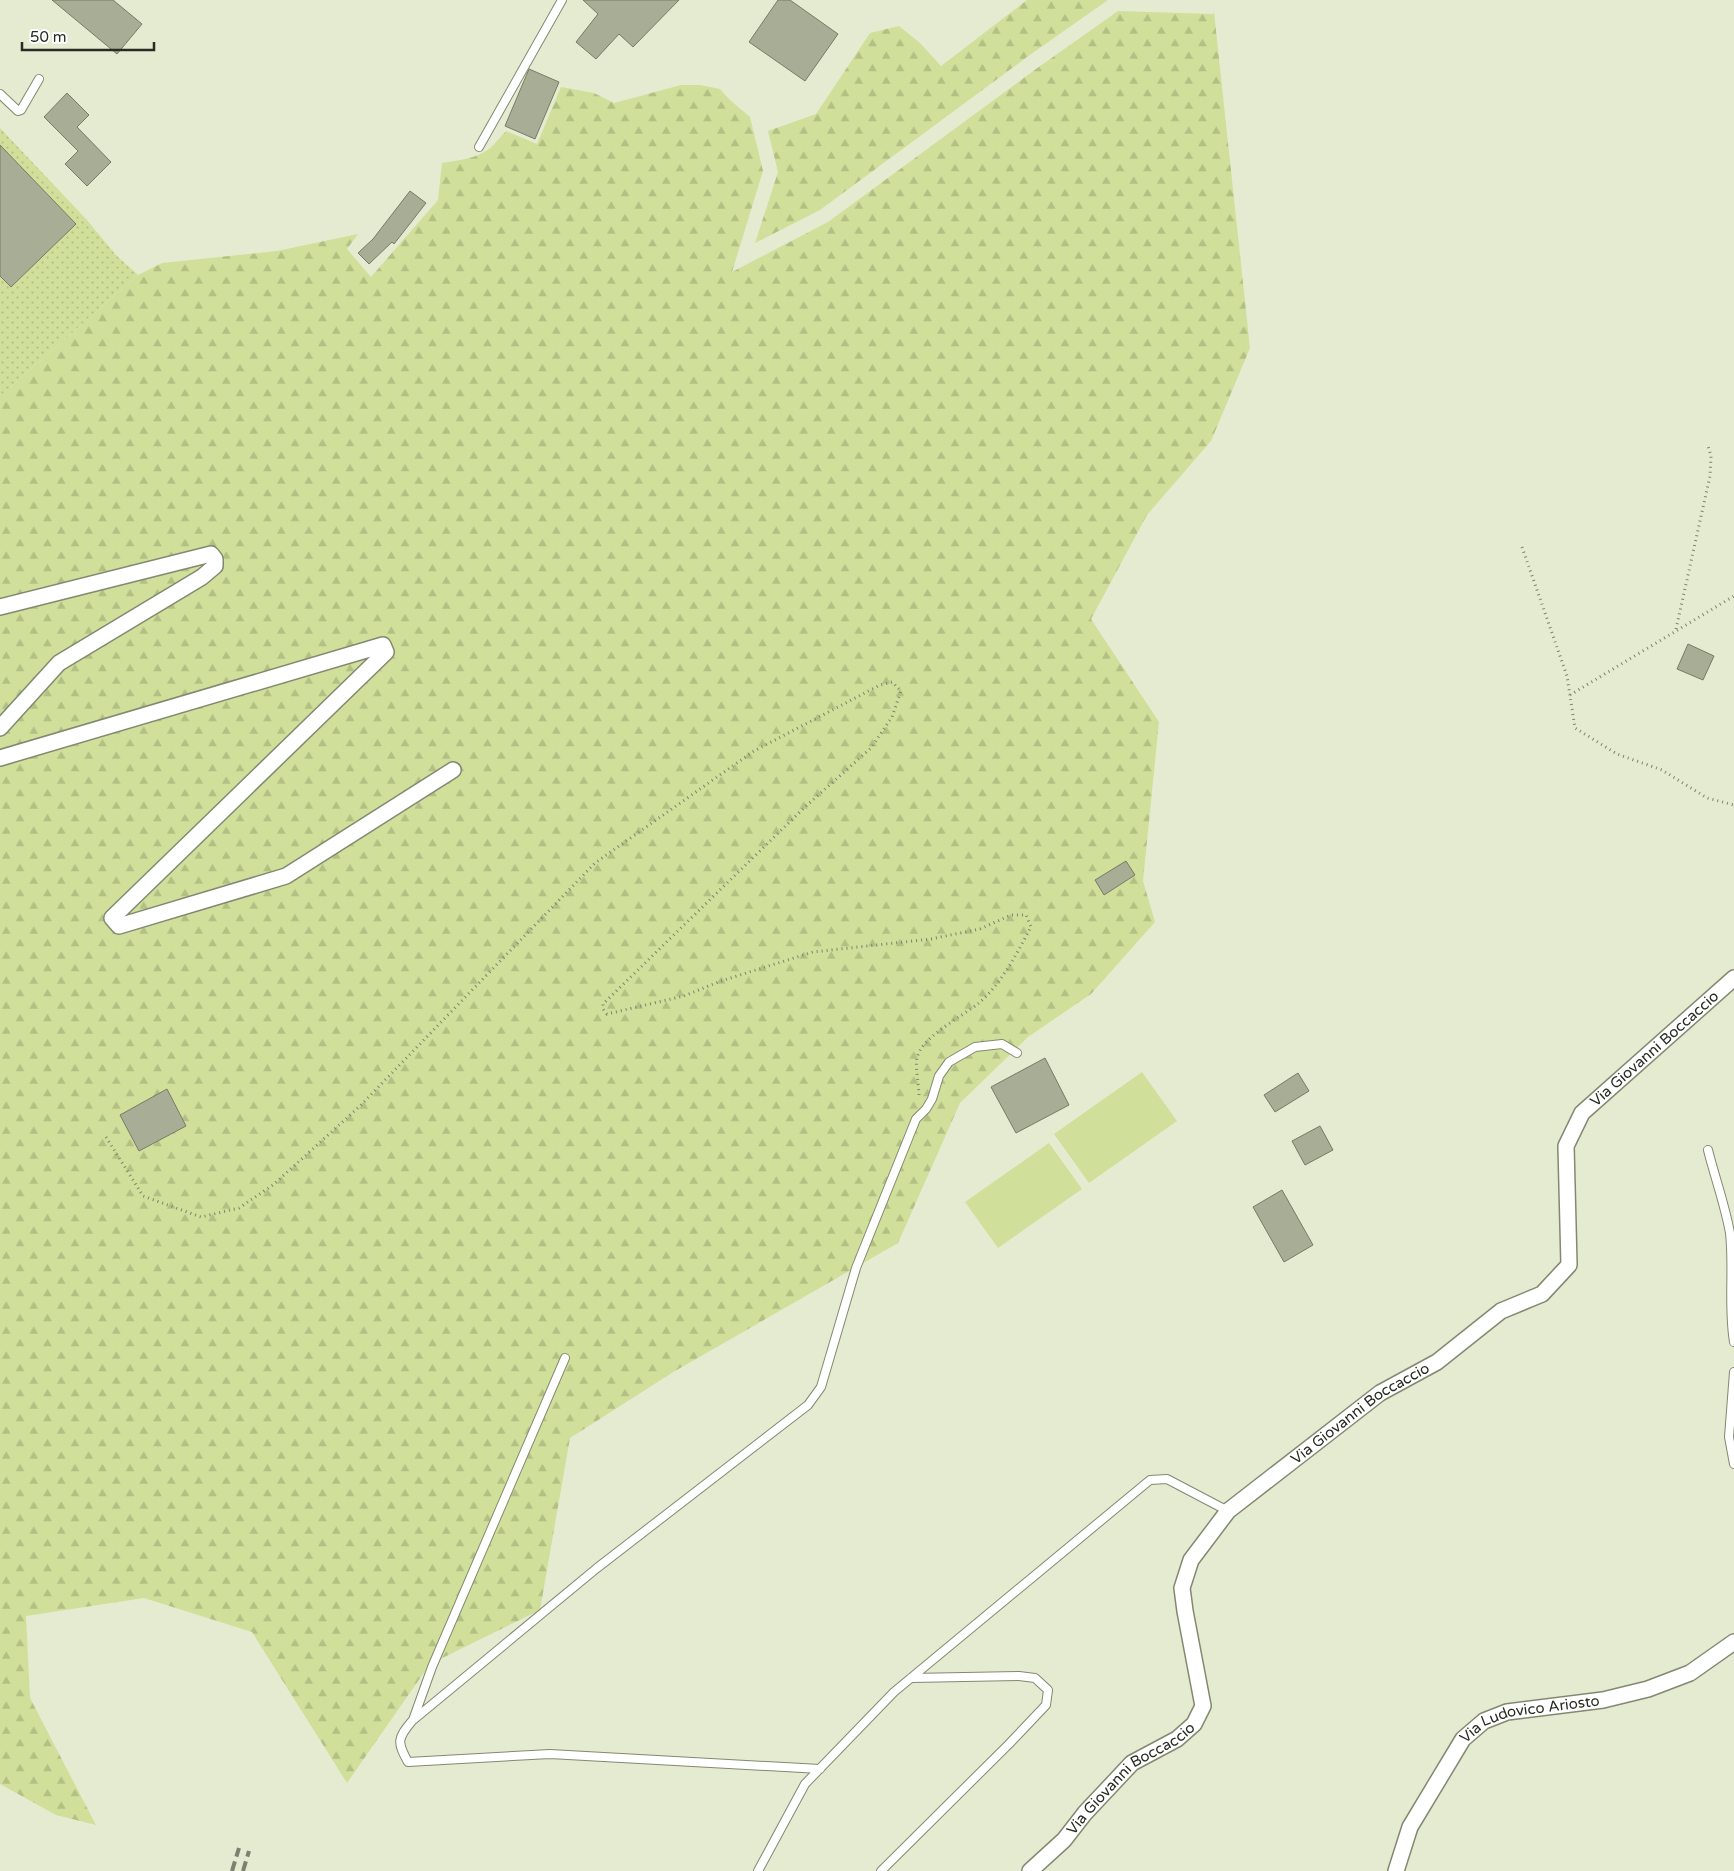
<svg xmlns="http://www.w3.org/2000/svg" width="1734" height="1871" font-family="'Varela Round',sans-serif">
<defs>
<pattern id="forest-firs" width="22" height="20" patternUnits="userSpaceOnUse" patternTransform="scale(1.25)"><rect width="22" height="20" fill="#d0e09a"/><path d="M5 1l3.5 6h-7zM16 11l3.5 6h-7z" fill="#b3c084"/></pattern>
<pattern id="park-dots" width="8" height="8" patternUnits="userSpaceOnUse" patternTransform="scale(1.25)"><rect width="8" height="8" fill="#d0e09a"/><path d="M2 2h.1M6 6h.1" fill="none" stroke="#b3c084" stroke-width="1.8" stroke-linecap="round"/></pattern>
</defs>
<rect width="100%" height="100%" fill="#e4ebd1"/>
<path fill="url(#forest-firs)" d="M1027,0H1108L1027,57L820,210L755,243L778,172L768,131L816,114L870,33L899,26L920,43L941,66Z
M1118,11L1213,14L1214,12L1250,348L1211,441L1147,515L1091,619L1159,722L1143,881L1155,922L1091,994L1028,1037L960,1103L898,1243L675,1371L570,1438L540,1610L430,1664L347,1783L252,1632L144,1598L26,1616L30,1698L96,1825L56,1815L0,1784V396L138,275L162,263L277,251L358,234L347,249L371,277L438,200L442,163C458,160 476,159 489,149C495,144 500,137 506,131L537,144L561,87L594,93L614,103L681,85H700L720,89L730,100L750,117L763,171L732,272L828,222L1036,69Z"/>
<path fill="url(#park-dots)" d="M0,128L86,219L116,255L138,275L0,396Z"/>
<path fill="#d0e09a" d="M1142,1072L1177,1121L1089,1183L1054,1134Z
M1049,1143L1082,1189L998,1248L965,1202Z"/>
<path fill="#a8ae96" stroke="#767b64" d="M52,0H113L142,24L117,54Z
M583,0H679L633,47L619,34L596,59L576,42L598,14Z
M778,0H790L838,34L805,81L749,42Z
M529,69L559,82L535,139L505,126Z
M67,93L89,115L77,127L111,162L87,186L65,164L78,151L44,117Z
M0,145L76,224L11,287L0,276Z
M410,191L426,203L394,244L392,242L369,264L358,253L373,239Z
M1688,644L1714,656L1703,680L1677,669Z
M1126,861L1135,875L1104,895L1095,880Z
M1045,1058L1069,1105L1016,1133L991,1087Z
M1298,1073L1309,1091L1275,1112L1264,1095Z
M167,1089L186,1126L139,1151L120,1115Z
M1320,1126L1333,1150L1305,1165L1292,1141Z
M1282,1190L1313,1245L1284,1262L1253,1207Z"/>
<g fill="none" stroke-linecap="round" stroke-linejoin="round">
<defs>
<path id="service" d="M0,94L18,111L21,110L39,79
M479,147L562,0
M1708,1150C1715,1178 1725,1205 1730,1233C1734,1269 1728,1306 1734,1342
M1734,1372L1729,1437L1734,1464
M413,1720L432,1667L565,1358
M820,1769L550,1754L408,1762C397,1742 397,1739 412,1721L597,1568L808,1405L821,1387L856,1268L916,1119L926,1109L932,1099L939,1076L949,1062L975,1047L1002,1044L1017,1053
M758,1871L805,1784L894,1692L1150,1480L1167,1479L1228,1511
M881,1871L1009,1744L1046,1705L1048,1690L1035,1678L1019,1676L911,1678"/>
<g id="minor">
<path d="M0,607L211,554L215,559V566L202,577L59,663L0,728"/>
<path d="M0,758L383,645L386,652L112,918L119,926L286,876L453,770"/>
<path id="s1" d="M1030,1871L1064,1840L1085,1813L1132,1763L1177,1739L1194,1724L1203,1706L1185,1611L1182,1588L1191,1560L1228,1511L1380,1393L1437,1362L1501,1311L1542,1294L1569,1265L1566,1146L1582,1113L1734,978"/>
<path id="s2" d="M1396,1871L1410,1827L1463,1739L1484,1721L1507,1712L1603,1700L1648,1689L1690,1673L1734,1642"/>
</g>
</defs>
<use href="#service" stroke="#838971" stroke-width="10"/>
<use href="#minor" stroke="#838971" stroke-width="18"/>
<path stroke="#7e8271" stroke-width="3" stroke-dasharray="1 4" stroke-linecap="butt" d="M1522,547L1567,676L1575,728L1617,754L1662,770L1707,798L1734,805
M1676,629L1710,476L1711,456L1708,446
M1570,695L1734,596
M106,1137L143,1196L201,1217L239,1208L273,1185L360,1106L595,863L754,751L880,685L892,682L901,691L892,717L871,748L805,807L603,1004V1009L607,1014L684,996L721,981L813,952L931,939L980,929L1011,915H1026L1031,927C1017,953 1002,983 979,1003C963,1016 921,1037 917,1058C915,1068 919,1085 919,1096"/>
<use href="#service" stroke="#fff" stroke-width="8"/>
<use href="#minor" stroke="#fff" stroke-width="15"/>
<path stroke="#7c8170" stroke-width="4" stroke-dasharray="10 5" stroke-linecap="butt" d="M232,1871L239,1848
M243,1871L249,1851"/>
</g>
<g text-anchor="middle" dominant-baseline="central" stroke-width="5" stroke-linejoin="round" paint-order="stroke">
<g font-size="15" fill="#282b21" stroke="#fff">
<text stroke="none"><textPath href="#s1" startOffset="1129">Via Giovanni Boccaccio</textPath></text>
<text stroke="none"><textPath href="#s1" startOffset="618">Via Giovanni Boccaccio</textPath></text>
<text stroke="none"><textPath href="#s2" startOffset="221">Via Ludovico Ariosto</textPath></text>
<text stroke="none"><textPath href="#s1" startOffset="138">Via Giovanni Boccaccio</textPath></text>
</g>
</g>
<path d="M22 42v8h132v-8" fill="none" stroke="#282b21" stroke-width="2.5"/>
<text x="30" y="42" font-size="15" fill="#282b21" stroke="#ffffff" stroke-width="4" paint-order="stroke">50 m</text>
</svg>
